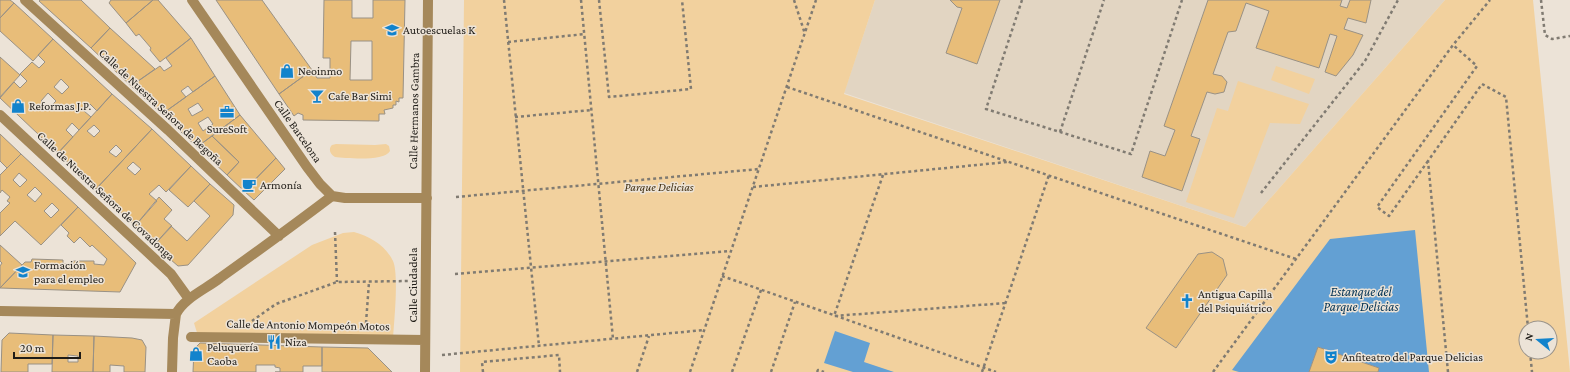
<svg xmlns="http://www.w3.org/2000/svg" width="1570" height="372" font-family="'Crimson Pro',serif">
<rect width="100%" height="100%" fill="#ece3d7"/>
<path fill="#e2d5c2" d="M875,0H1445L1245,227L844,93Z"/>
<path fill="#f2d19e" fill-rule="evenodd" d="M464,0H875L844,94L1245,227L1445,0H1533L1570,372H460ZM1526,328H1550V352H1526Z
M1276,66L1315,79L1309,94L1271,80Z
M1238,81L1309,104L1300,124L1270,123L1234,218L1186,202L1217,108L1228,111Z
M336,144L375,145L386,144L389,146L390,151C384,162 346,158 335,157C330,154 328,149 332,145Z
M354,232C371,237 385,245 393,261C399,274 394,323 393,339L198,336L194,323L312,245L343,233Z"/>
<path fill="#63a0d3" d="M1415,230L1429,372H1378L1379,368L1318,347L1309,372H1239L1232,370L1330,239Z
M835,331L870,343L864,362L894,372H853L824,363Z"/>
<path fill="#e8bd79" stroke="#999185" fill-rule="evenodd" d="M0,0H10L14,3L0,18Z
M40,0H81L110,28L91,48L39,1Z
M111,0H153L126,23L109,3Z
M153,0H158L191,38L160,62L150,50L151,48L139,34L136,36L126,23Z
M216,0H262L312,70L279,94Z
M324,0H352V18H373V0H405L403,98H399V102L396,101V105H393V108L384,110L385,114H379V121L303,120V115L298,113L294,116L279,94L312,70L317,78H330V58H323ZM351,41H372V80H350Z
M950,0H1000L977,64L946,53L962,8L957,7Z
M1208,0H1342L1340,6L1347,8L1350,0H1371L1366,23L1348,18L1344,29L1363,35L1353,55L1336,76L1325,72L1337,36L1330,34L1319,68L1256,48L1269,11L1246,3L1236,31L1228,32L1213,74L1222,76L1227,82L1224,92L1215,94L1207,92L1191,136L1200,139L1182,191L1142,177L1150,151L1165,156L1175,130L1164,126Z
M14,3L53,39L33,61L0,31V18Z
M110,28L155,69L131,86L91,48Z
M191,38L215,76L193,92L188,86L181,91L186,97L162,114L131,86L160,66L164,71L172,66L166,58Z
M53,39L112,94L97,111L90,104L84,111L91,117L79,130L72,123L66,130L73,137L58,153L0,98L14,82L20,88L27,81L20,74L32,62L39,68L45,62L38,55ZM61,79L69,87L62,94L54,87ZM48,93L56,101L49,108L41,101Z
M0,57L20,75L0,97Z
M215,76L240,115L197,147L162,114ZM198,103L203,110L192,116L188,109ZM208,117L213,124L203,131L198,123Z
M112,94L152,129L96,189L58,153ZM94,125L100,131L94,137L87,131ZM116,145L122,151L116,157L109,152Z
M240,115L276,158L244,191L227,175L239,162L212,136Z
M152,129L191,166L166,192L159,185L149,194L157,201L135,226L96,189ZM133,162L141,169L135,175L127,168Z
M0,134L21,154L7,168L0,161Z
M212,136L239,162L227,175L197,147Z
M21,154L78,207L41,245L15,221L0,236V213L10,203L7,201L10,197L2,190L0,193V175ZM19,173L27,180L20,187L13,180ZM35,187L42,194L35,202L27,195ZM52,203L59,210L51,218L44,211Z
M276,158L285,169L254,200L244,191Z
M191,166L210,184L188,207L169,190Z
M210,184L234,205L233,215L188,265L178,266L154,245L171,226L187,241L210,216L194,201Z
M159,197L172,210L164,219L172,226L154,245L135,226Z
M78,207L136,263L120,292L0,288L25,262H31L32,259L63,260V264H73V261H94V264L104,265L107,259L92,245L90,247L80,237L74,243L67,236L69,233L61,225Z
M0,245L22,265L0,288V266L2,263L0,261Z
M1212,252L1223,259L1227,275L1176,348L1146,328L1198,254Z
M9,333L53,335L52,364H28V372H1L2,340Z
M53,335L94,336L93,372H52ZM68,355L78,356V362H68Z
M94,336L132,338L142,340L146,347L145,372H124V366L110,365V372H93Z
M200,343L322,347V366H303V372H275H280V368L275,367V365H256V372H193L194,349Z
M322,347L368,348L392,372H322Z
M1318,347L1379,368L1378,372H1309Z"/>
<g fill="none" stroke-linecap="round" stroke-linejoin="round">
<path stroke="#807b72" stroke-width="2.5" stroke-dasharray="3 3" stroke-linecap="butt" d="M504,0L539,346
M581,0L613,339
M599,0L609,97L691,89L682,0
M794,0L805,34
M1022,0L986,109L1131,154L1182,0
M1541,0L1545,35L1552,39L1570,36
M508,42L585,34
M787,87L1296,259
M515,117L592,110
M1060,132L1104,0
M1428,161L1389,216L1377,207L1477,66L1453,45
M883,175L834,316L1006,303
M753,187L1007,162
M1261,193L1365,61L1398,0
M456,197L759,169
M335,232L337,282
M455,274L731,251
M722,276L996,372
M252,321L276,304L337,282L409,281
M366,323L369,282
M1530,352L1532,372
M442,355L704,330
M483,372L482,362L559,355L560,372
M637,372L649,336
M690,372L816,0
M732,372L761,290
M771,372L795,302
M817,372L818,370L824,372
M982,372L1049,175
M1213,372L1453,45L1490,0
M1448,372L1428,161L1482,84L1506,97L1528,328"/>
<path stroke="#a5885a" stroke-width="10" d="M25,0L168,130L279,236
M192,0L307,167L320,184L332,196L345,198H427
M0,115L171,274L189,299
M0,311L176,314C184,298 206,289 220,278C258,251 295,224 332,196
M191,337L425,340
M172,372L173,338L176,314
M425,372L428,0"/>
</g>
<defs>
<symbol id="school-bare" viewBox="-9 -9 18 18"><path d="M0-5L7-2L0 1L-7-2ZM-4 1L0 2.5L4 1V4Q0 6-4 4Z" fill="#1283cc" stroke="#ece3d7" stroke-width="2.5" paint-order="stroke"/></symbol>
<symbol id="shop-bare" viewBox="-9 -9 18 18"><path d="M-5-2.5h2.3a2.7 3.5 0 0 1 5.4 0H5L5.5 6h-11ZM-1.5-2.5h3a1.5 2.3 0 0 0-3 0Z" fill="#1283cc" stroke="#ece3d7" stroke-width="2.5" paint-order="stroke"/></symbol>
<symbol id="bar-bare" viewBox="-9 -9 18 18"><path d="M-6-5H6L.8 .8V4.5H3.5V6h-7V4.5H-.8V.8Z" fill="#1283cc" stroke="#ece3d7" stroke-width="2.5" paint-order="stroke"/></symbol>
<symbol id="office-bare" viewBox="-9 -9 18 18"><path d="M-6-3h4V-5.5h4V-3h4V5H-6ZM-1-4.5V-3h2v-1.5ZM-6 0V1H6V0Z" fill="#1283cc" stroke="#ece3d7" stroke-width="2.5" paint-order="stroke"/></symbol>
<symbol id="cafe-bare" viewBox="-9 -9 18 18"><path d="M-5.5-4.5H6V0H3Q3 3.5 0 3.5H-2.5Q-5.5 3.5-5.5 0ZM3-3.2v2h1.7v-2ZM-6 4.5H4V6H-6Z" fill="#1283cc" stroke="#ece3d7" stroke-width="2.5" paint-order="stroke"/></symbol>
<symbol id="church-bare" viewBox="-9 -9 18 18"><path d="M-1.2-6h2.4v3.5h3.3v2.4h-3.3V6h-2.4V-.1h-3.3v-2.4h3.3Z" fill="#1283cc" stroke="#ece3d7" stroke-width="2.5" paint-order="stroke"/></symbol>
<symbol id="restaurant-bare" viewBox="-9 -9 18 18"><path d="M-5-6h1v4h1v-4h1v4h1v-4h1v5L-1.5 .5V6h-2V.5L-5-1ZM5-6V6H3V1.5H1.5Q1.5-4 5-6Z" fill="#1283cc" stroke="#ece3d7" stroke-width="2.5" paint-order="stroke"/></symbol>
<symbol id="theatre-bare" viewBox="-9 -9 18 18"><path d="M-5-5.5Q0-4 5-5.5V0Q5 5 0 6Q-5 5-5 0ZM-3.3-2.5H-1v1.5H-3.3ZM1-2.5H3.3v1.5H1ZM-2.8 1Q0 5.5 2.8 1Z" fill="#1283cc" stroke="#ece3d7" stroke-width="2.5" paint-order="stroke"/></symbol>
</defs>
<g fill-rule="evenodd">
<use href="#school-bare" x="382" y="20" width="20" height="20"/>
<use href="#shop-bare" x="277" y="61" width="20" height="20"/>
<use href="#bar-bare" x="307" y="86" width="20" height="20"/>
<use href="#shop-bare" x="8" y="96" width="20" height="20"/>
<use href="#office-bare" x="217" y="102" width="20" height="20"/>
<use href="#cafe-bare" x="239" y="175" width="20" height="20"/>
<use href="#school-bare" x="13" y="262" width="20" height="20"/>
<use href="#church-bare" x="1177" y="291" width="20" height="20"/>
<use href="#restaurant-bare" x="264" y="332" width="20" height="20"/>
<use href="#shop-bare" x="186" y="344" width="20" height="20"/>
<use href="#theatre-bare" x="1321" y="347" width="20" height="20"/>
</g>
<g text-anchor="middle" dominant-baseline="central" stroke-width="3" stroke-linejoin="round" paint-order="stroke">
<g font-size="12" fill="#1f1c17" stroke="#ece3d7" text-anchor="start">
<text x="403" y="30">Autoescuelas K</text>
<text x="298" y="71">Neoinmo</text>
<text x="328" y="96">Cafe Bar Simi</text>
<text x="29" y="106">Reformas J.P.</text>
<text x="227" y="129" text-anchor="middle">SureSoft</text>
<text x="260" y="185">Armonía</text>
<text x="34" y="265">Formación<tspan x="34" dy="14">para el empleo</tspan></text>
<text x="1198" y="294">Antigua Capilla<tspan x="1198" dy="14">del Psiquiátrico</tspan></text>
<text x="285" y="342">Niza</text>
<text x="207" y="347">Peluquería<tspan x="207" dy="14">Caoba</tspan></text>
<text x="1342" y="357">Anfiteatro del Parque Delicias</text>
</g>
<g font-size="12" fill="#1f1c17" stroke="#ece3d7">
<text transform="translate(161 107) rotate(43)">Calle de Nuestra Señora de Begoña</text>
<text transform="translate(414 111) rotate(-89)">Calle Hermanos Gambra</text>
<text transform="translate(298 131) rotate(55)">Calle Barcelona</text>
<text transform="translate(106 196) rotate(43)">Calle de Nuestra Señora de Covadonga</text>
<text transform="translate(413 285) rotate(-90)">Calle Ciudadela</text>
<text transform="translate(308 325) rotate(1)">Calle de Antonio Mompeón Motos</text>
</g>
<g font-size="12" font-style="italic" fill="#412f11" stroke="#ece3d7">
<text x="659" y="187">Parque Delicias</text>
</g>
<g font-size="13" font-style="italic" fill="#003153" stroke="#ece3d7">
<text x="1361" y="291">Estanque del<tspan x="1361" dy="15">Parque Delicias</tspan></text>
</g>
</g>
<g transform="translate(1538 340) rotate(288)"><circle r="19" fill="#ece3d7" stroke="#9a938a"/>
<path d="M0-3L7 15L0 10L-7 15Z" fill="#1283cc"/>
<text y="-6" font-size="11" font-weight="bold" text-anchor="middle" fill="#1f1c17">N</text>
</g>
<path d="M14 352v6h66v-6" fill="none" stroke="#1f1c17" stroke-width="2"/>
<text x="20" y="352" font-size="12" fill="#1f1c17" stroke="#ece3d7" stroke-width="3" paint-order="stroke">20 m</text>
</svg>
